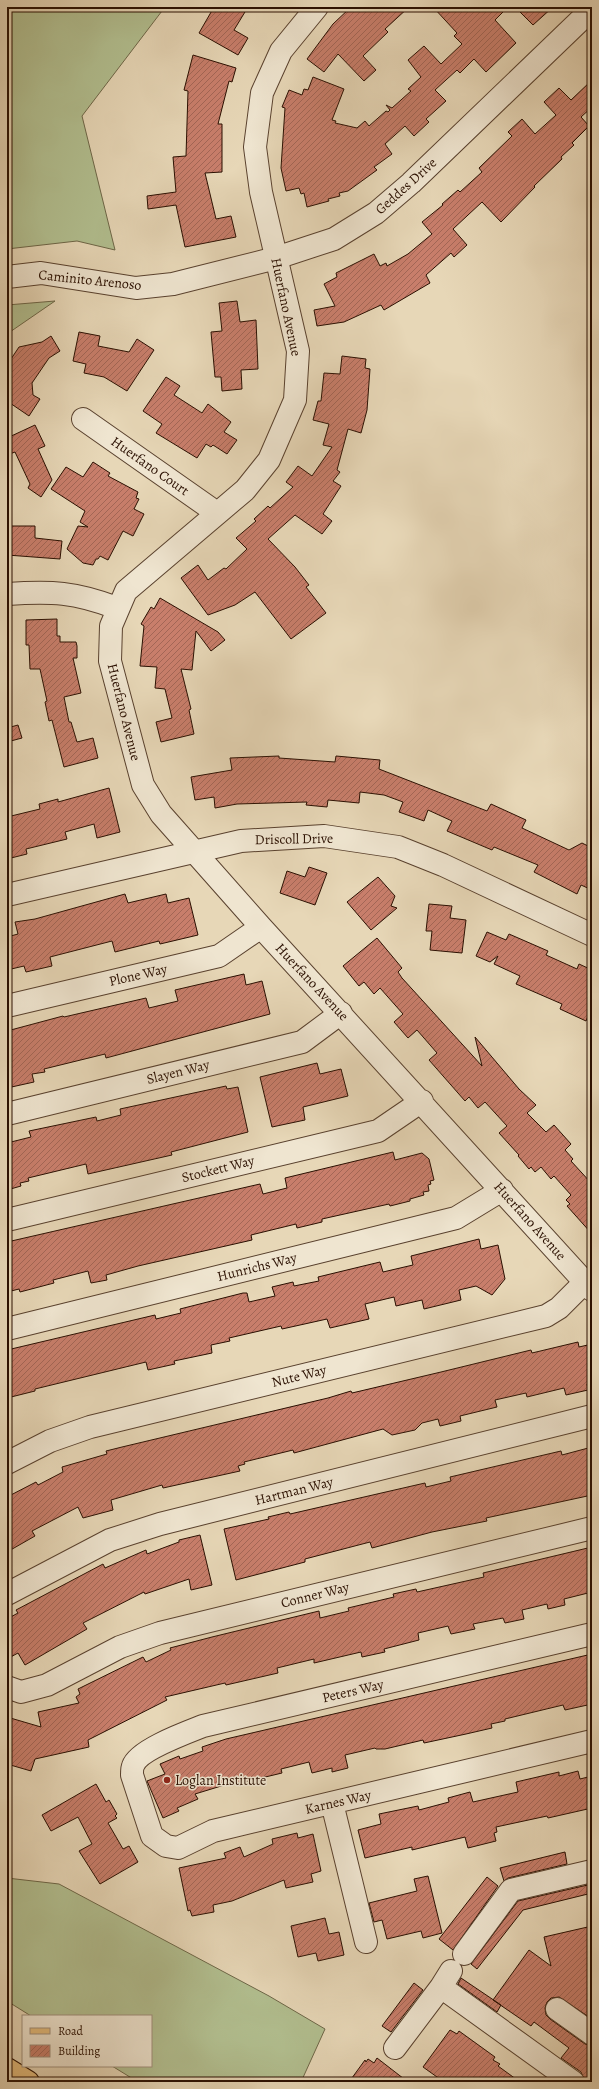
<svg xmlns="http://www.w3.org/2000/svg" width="599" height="2089" font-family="Alegreya,serif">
<defs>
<pattern id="building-hatch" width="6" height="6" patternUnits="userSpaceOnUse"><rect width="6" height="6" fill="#c87e6b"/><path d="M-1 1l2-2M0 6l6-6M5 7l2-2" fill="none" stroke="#a36656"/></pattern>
</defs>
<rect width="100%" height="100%" fill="#e7d7b7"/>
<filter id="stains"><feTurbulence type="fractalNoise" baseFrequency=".005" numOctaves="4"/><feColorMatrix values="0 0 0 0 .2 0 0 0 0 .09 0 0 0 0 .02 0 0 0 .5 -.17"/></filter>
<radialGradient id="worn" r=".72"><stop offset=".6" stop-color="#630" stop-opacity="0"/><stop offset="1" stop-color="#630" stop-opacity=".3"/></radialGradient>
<path fill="#b2bf90" stroke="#6e6748" d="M7,7H165L82,116L115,250L77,241L7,249Z
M55,301L7,334V305Z
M7,1878L59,1884L269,1996L325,2029L301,2082H138L112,2066H151V2016H31L7,2001Z"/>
<path fill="url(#building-hatch)" stroke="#2a0f01" d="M214,7H248L234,30L248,38L238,55L199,33Z
M351,7H409L385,29L388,32L363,56L376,70L364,81L338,54L324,72L307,59L333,24Z
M433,7H508L495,20L516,43L486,72L474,59L460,73L457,70L435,90L446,101L426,119L429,122L414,136L405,126L385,144L392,154L374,167L377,170L348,191L339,193L340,196L328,199L329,201L307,207L304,193L301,194L299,188L286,191L281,168L285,108L282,107L289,90L302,95L304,89L308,90L313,77L344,89L332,120L336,121L335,123L357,128L365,121L369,126L386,111L388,112L390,110L386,105L392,108L411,91L408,89L421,77L408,60L424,46L441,64L462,44L454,36L457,33Z
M515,7H553L533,25Z
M193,55L236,68L232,82L229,81L218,124H222V172L205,173L216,219L231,216L236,237L185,247L176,205L148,209L147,196L176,192L173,157L186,156L188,91L184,90Z
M592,80V107L581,117L589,126L572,143L574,145L561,157L562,159L534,186L535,187L501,222L482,202L453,229L467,245L454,257L451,253L426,275L430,283L384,310L381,305L344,322L317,326L314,310L335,306L324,284L337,277L336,273L374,254L380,266L386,263L387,266L408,254L432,234L422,222L443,205L442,204L458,190L460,192L482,172L479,168L512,136L508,132L522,119L535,134L556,115L544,102L559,88L571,100Z
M237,301L240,322L256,320L258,369L241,370L242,389L222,391L221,377H215L211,332L222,331L219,303Z
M79,332L100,336L98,346L129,352L137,339L154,350L127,391L104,377L84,373L86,364L73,361Z
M51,336L60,351L49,358L32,383L33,395L40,399L29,416L7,401V365L19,347L42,342Z
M342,356L366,359L365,368L370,369L367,410L361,433L348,429L337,470L340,472L333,481L341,486L323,514L332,521L322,534L295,515L268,539L295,567L309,585L306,587L326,613L291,639L255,592L235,605L208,615L181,578L198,565L208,580L224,568L226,569L247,549L236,538L256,521L254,519L268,506L270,508L293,487L286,482L298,466L312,476L332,447L323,445L329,424L313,420L318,401H321L324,373L340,374Z
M166,377L180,386L174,395L202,413L208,404L231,422L224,432L237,440L227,454L213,445L211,447L206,444L197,458L156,433L162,424L143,411Z
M35,425L45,446L38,449L52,480L41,497L28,488L30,484L15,452L7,455V438Z
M93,462L110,473L108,476L138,492L136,498L139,499L134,509L144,514L133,536L123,531L108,560L100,556L98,559H96L93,565L83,563L67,549L78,526L88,527L80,522L85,511L51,489L66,467L83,477Z
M7,526H35V538L62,541L60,559L7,555Z
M160,598L218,632L225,640L211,651L196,631L192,670L181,669L191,709L189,710L194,734L161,742L156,722L172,718L165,689L155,688L157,667L140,666L144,626L141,624L151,607L154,609Z
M57,619V636H60V642H76L77,646V658H73L81,693L64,697L69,722H71L77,742L93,738L98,758L64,767L52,720L49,721L45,702L47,701L40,669H30L29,645H26V620Z
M18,725L22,738L7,742V728Z
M279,756V758L335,762L336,756L380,760L379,769L487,811L491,804L526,820L522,828L569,850L582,843L588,846L592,855V890L581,885L577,894L534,872L538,865L494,847L492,850L447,831L452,821L428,810L424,821L399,812L403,802L384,795L360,792L359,803L328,800L327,807L306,805L307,802L237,804L215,808L214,797L195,800L191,777L232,770L230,758Z
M109,788L120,832L97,838L94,824L65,832L67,839L26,849L27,854L7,859V817L40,809L39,804L58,799V802Z
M309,867L327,873L315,905L280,893L287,871L305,877Z
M378,877L395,896L391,906L397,908L371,930L347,902Z
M125,894L128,903L166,894L168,903L189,898L198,935L160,944L159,941L115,952L112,941L50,957L52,966L26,972L24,966L7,970V937L18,934L15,922L35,919Z
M429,904L452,906L450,918L466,920L462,953L430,950L432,931H426Z
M487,932L506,940L509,934L548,951L546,955L577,969L579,964L592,970V1018L588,1016L586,1021L560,1009L562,1004L516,984L520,976L494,964L498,956L490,962L476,956Z
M377,938L402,968L398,972L402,978L482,1066L475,1037L519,1089L536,1105L527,1113L546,1132L554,1125L571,1144L565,1150L573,1159L571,1161L592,1184V1234L567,1206L570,1204L566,1200L571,1195L554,1176L551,1179L541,1167L535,1172L531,1167L529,1169L518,1156L519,1155L499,1133L507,1126L485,1102L478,1108L469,1097L465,1101L429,1060L437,1053L417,1030L408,1038L394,1022L403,1014L380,988L374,994L364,982L359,986L343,966Z
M244,974L246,985L262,981L270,1014L106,1058L105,1054L44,1069L45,1072L32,1074L34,1082L7,1088V1031L63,1016L64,1017L146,998L149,1008L178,1001L175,990Z
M317,1063L320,1074L341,1069L348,1096L303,1107L305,1120L272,1127L260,1077Z
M226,1086L227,1089L238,1087L248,1132L171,1152L172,1155L88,1174L86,1164L28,1178L29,1181L20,1183L21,1186L7,1190V1143L31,1137L29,1131L96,1117L97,1121L121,1115L120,1109Z
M393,1152L395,1160L422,1153L429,1159L434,1180L430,1181L431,1184L428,1185L429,1191L423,1192L424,1195L410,1199V1201L390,1206L389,1204L322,1219V1222L297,1228L296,1224L251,1235L252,1240L138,1266L106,1275L107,1280L91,1283L88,1271L53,1280L54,1283L20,1292L19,1289L7,1292V1242L260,1184L263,1194L287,1188L285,1178Z
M479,1239L481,1249L498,1245L505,1279L492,1295L476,1286L459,1290L461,1300L424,1309L422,1300L396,1306L394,1297L365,1304L369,1319L330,1328L327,1319L282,1329L281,1326L229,1338L230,1341L211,1345L212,1353L174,1361L175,1364L148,1370L146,1362L35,1389V1391L7,1398V1350L155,1315L156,1319L181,1313L180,1309L243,1293H247L249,1302L275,1296L272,1287L293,1282L294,1286L319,1281L318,1277L380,1262L383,1272L413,1265L411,1256Z
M578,1342L579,1347L592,1344V1382L587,1384L588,1390L566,1395L564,1388L527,1397L526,1393L495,1400L497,1407L460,1416L461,1421L440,1426L438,1419L422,1423L415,1430L392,1435L383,1429L294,1453L293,1450L244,1462L245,1464L238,1466L240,1471L163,1488L162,1485L111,1500L113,1510L83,1518L78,1507L32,1531L35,1536L7,1552V1497L36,1482L38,1485L63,1472L62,1467L107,1454L106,1451L122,1447L328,1398L351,1391L352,1393L441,1372L531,1350L532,1353Z
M592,1447V1495L486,1518L487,1521L432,1532L372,1548L370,1542L305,1559V1562L236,1580L224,1529L269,1519L268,1517L289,1512L290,1514L425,1483L426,1487L451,1481L450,1477L561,1451L562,1455Z
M200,1535L212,1585L191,1590L189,1579L145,1594L144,1592L83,1623L87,1629L25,1665L18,1653L7,1659V1619L18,1613L16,1610L103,1564L105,1568L146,1550L147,1554L179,1542V1540Z
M592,1547V1592L564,1599L565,1605L548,1609L547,1604L522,1610L524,1619L505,1623L503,1618L473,1624L475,1629L451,1634L448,1626L418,1633L419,1640L384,1649L385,1652L362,1657L361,1652L314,1663V1659L277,1668L278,1673L226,1685L225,1683L165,1697L167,1700L88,1740L89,1747L35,1759L31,1771L7,1764V1717L41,1727L38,1712L79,1703L76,1697L80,1694L78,1689L143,1657L146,1662L171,1650L170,1648L212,1637L319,1611L320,1618L349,1611L348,1608L394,1597L393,1594L416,1589L417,1592L484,1577L483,1573Z
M592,1654V1704L565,1710L563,1705L505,1719V1721L491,1724L492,1728L466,1734L424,1743L423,1740L385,1749H376L375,1748L345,1755L348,1768L332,1772V1768L312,1773L309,1762L281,1769L282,1773L232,1785L231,1783L195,1794L198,1799L177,1808L179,1811L163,1818L147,1781L165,1774L160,1764L179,1756L180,1759L203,1751L202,1747L226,1739Z
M578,1771L580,1779L592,1776V1808L548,1818L547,1816L496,1827L497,1832L494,1833L496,1841L468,1848L465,1837L412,1850V1847L365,1858L358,1830L381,1824L379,1814L418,1806L419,1810L449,1802L448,1798L470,1792L473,1802L518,1792L516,1782L559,1772V1776Z
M96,1784L106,1802L109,1800L117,1814L115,1816L117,1818L108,1823L123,1849L129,1846L138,1862L100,1884L79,1851L92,1844L78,1817L51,1831L42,1815Z
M297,1833L298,1838L313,1834L321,1871L311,1874L313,1882L286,1888L284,1880L232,1901L213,1905L214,1912L192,1916L190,1910L188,1911L179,1868L226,1858L224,1853L240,1847L244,1857L273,1844L272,1839Z
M565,1852L567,1864L508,1878L504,1881L500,1868Z
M428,1876L442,1933L423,1938L421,1931L387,1939L382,1920L374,1922L369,1903L417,1891L414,1879Z
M487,1877L498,1886L453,1950L439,1939Z
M592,1884V1893L523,1910L477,1969L471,1964L518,1901Z
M325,1918L329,1934L339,1932L344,1955L318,1961L316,1953L298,1957L291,1926Z
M592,1926V2019L559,1997L551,1998L547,2002L545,2008L546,2015L550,2019L585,2044L592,2046V2082H585L581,2072L561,2058L569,2048L534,2022L531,2026L493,2000L529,1950L551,1966L544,1937Z
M461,1978L501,2005L497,2012L458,1984Z
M414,1983L423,1990L391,2032L382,2026Z
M450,2030L457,2034L459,2031L495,2057L493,2060L500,2064L498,2066L520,2082H444L423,2067Z
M377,2058L408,2082H349L365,2060L366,2062L368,2059L374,2063Z"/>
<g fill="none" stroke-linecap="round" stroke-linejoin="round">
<defs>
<path id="minor" d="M317,7L281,51L262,93L255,147L261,192L298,351L295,400L269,460L245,490L126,591L111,626L110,661L143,785L161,814L261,927L592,1290
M7,277L41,273L136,288L173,284L276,258L334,239L376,213L411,183L592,9
M83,419L217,513
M7,594C52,591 75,592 117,608
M7,895L241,841L324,836L398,847L443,865L592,935
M7,1006L219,956L261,927
M7,1114L302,1042L341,1013
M7,1220L378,1131L422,1101
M7,1329L456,1218L502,1190
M7,1463L50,1441L90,1427L546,1316L559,1308L585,1282
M7,1594L110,1540L160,1524L592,1416
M592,1634L203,1726C188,1732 138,1750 133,1766C132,1768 132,1772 132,1775L152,1836L166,1846L178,1848L213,1831L592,1741
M7,1687L21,1692L47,1685L120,1647L160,1633L592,1528
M332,1803L366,1942
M464,1954L511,1890L592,1871
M441,1987L451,1971
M557,2009L592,2034
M395,2048L441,1987L573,2082"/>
<path id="major" d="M7,2069L28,2082"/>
</defs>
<use href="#minor" stroke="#59412e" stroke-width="24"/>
<use href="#major" stroke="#2a0f01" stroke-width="24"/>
<use href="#minor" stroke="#efe5d0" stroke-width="22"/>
<use href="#major" stroke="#e4bc7c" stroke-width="22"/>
</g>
<circle fill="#8f2418" stroke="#efe5d0" stroke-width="1.5" cx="167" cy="1780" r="4"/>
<g text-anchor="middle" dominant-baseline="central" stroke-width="3" stroke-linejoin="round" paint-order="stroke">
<g font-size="14" fill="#2a0f01" stroke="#efe5d0">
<text transform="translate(406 186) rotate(-42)">Geddes Drive</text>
<text transform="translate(90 280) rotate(6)">Caminito Arenoso</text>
<text transform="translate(286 307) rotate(78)">Huerfano Avenue</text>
<text transform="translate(150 466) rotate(35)">Huerfano Court</text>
<text transform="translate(124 712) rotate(76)">Huerfano Avenue</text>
<text transform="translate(294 839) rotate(-1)">Driscoll Drive</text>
<text transform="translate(138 975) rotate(-13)">Plone Way</text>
<text transform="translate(312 982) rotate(47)">Huerfano Avenue</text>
<text transform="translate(178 1072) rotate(-14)">Slayen Way</text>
<text transform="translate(218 1169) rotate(-14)">Stockett Way</text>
<text transform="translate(530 1221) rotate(48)">Huerfano Avenue</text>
<text transform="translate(257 1267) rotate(-14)">Hunrichs Way</text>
<text transform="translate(299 1376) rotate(-14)">Nute Way</text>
<text transform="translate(294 1491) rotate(-14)">Hartman Way</text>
<text transform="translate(315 1595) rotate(-14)">Conner Way</text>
<text transform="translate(353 1691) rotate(-13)">Peters Way</text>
<text transform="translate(338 1802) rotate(-13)">Karnes Way</text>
</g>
<g font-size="14" fill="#2a0f01" stroke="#efe5d0" text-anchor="start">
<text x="175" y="1780">Loglan Institute</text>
</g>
</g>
<rect width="599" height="2089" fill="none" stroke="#e7d7b7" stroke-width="24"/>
<rect x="8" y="8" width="583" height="2073" fill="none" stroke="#2a0f01" stroke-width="2"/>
<rect x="12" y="12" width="575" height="2065" fill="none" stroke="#2a0f01"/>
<rect x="22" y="2015" width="130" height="52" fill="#efe5d0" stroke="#a08f7d"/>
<rect x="30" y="2028" width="20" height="6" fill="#e4bc7c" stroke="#a08f7d"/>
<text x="58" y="2035" font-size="12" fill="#2a0f01">Road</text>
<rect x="30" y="2045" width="20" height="12" fill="url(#building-hatch)" stroke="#a08f7d"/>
<text x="58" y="2055" font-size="12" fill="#2a0f01">Building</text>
<rect width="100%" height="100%" filter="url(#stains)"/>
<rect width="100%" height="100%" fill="url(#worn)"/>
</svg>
